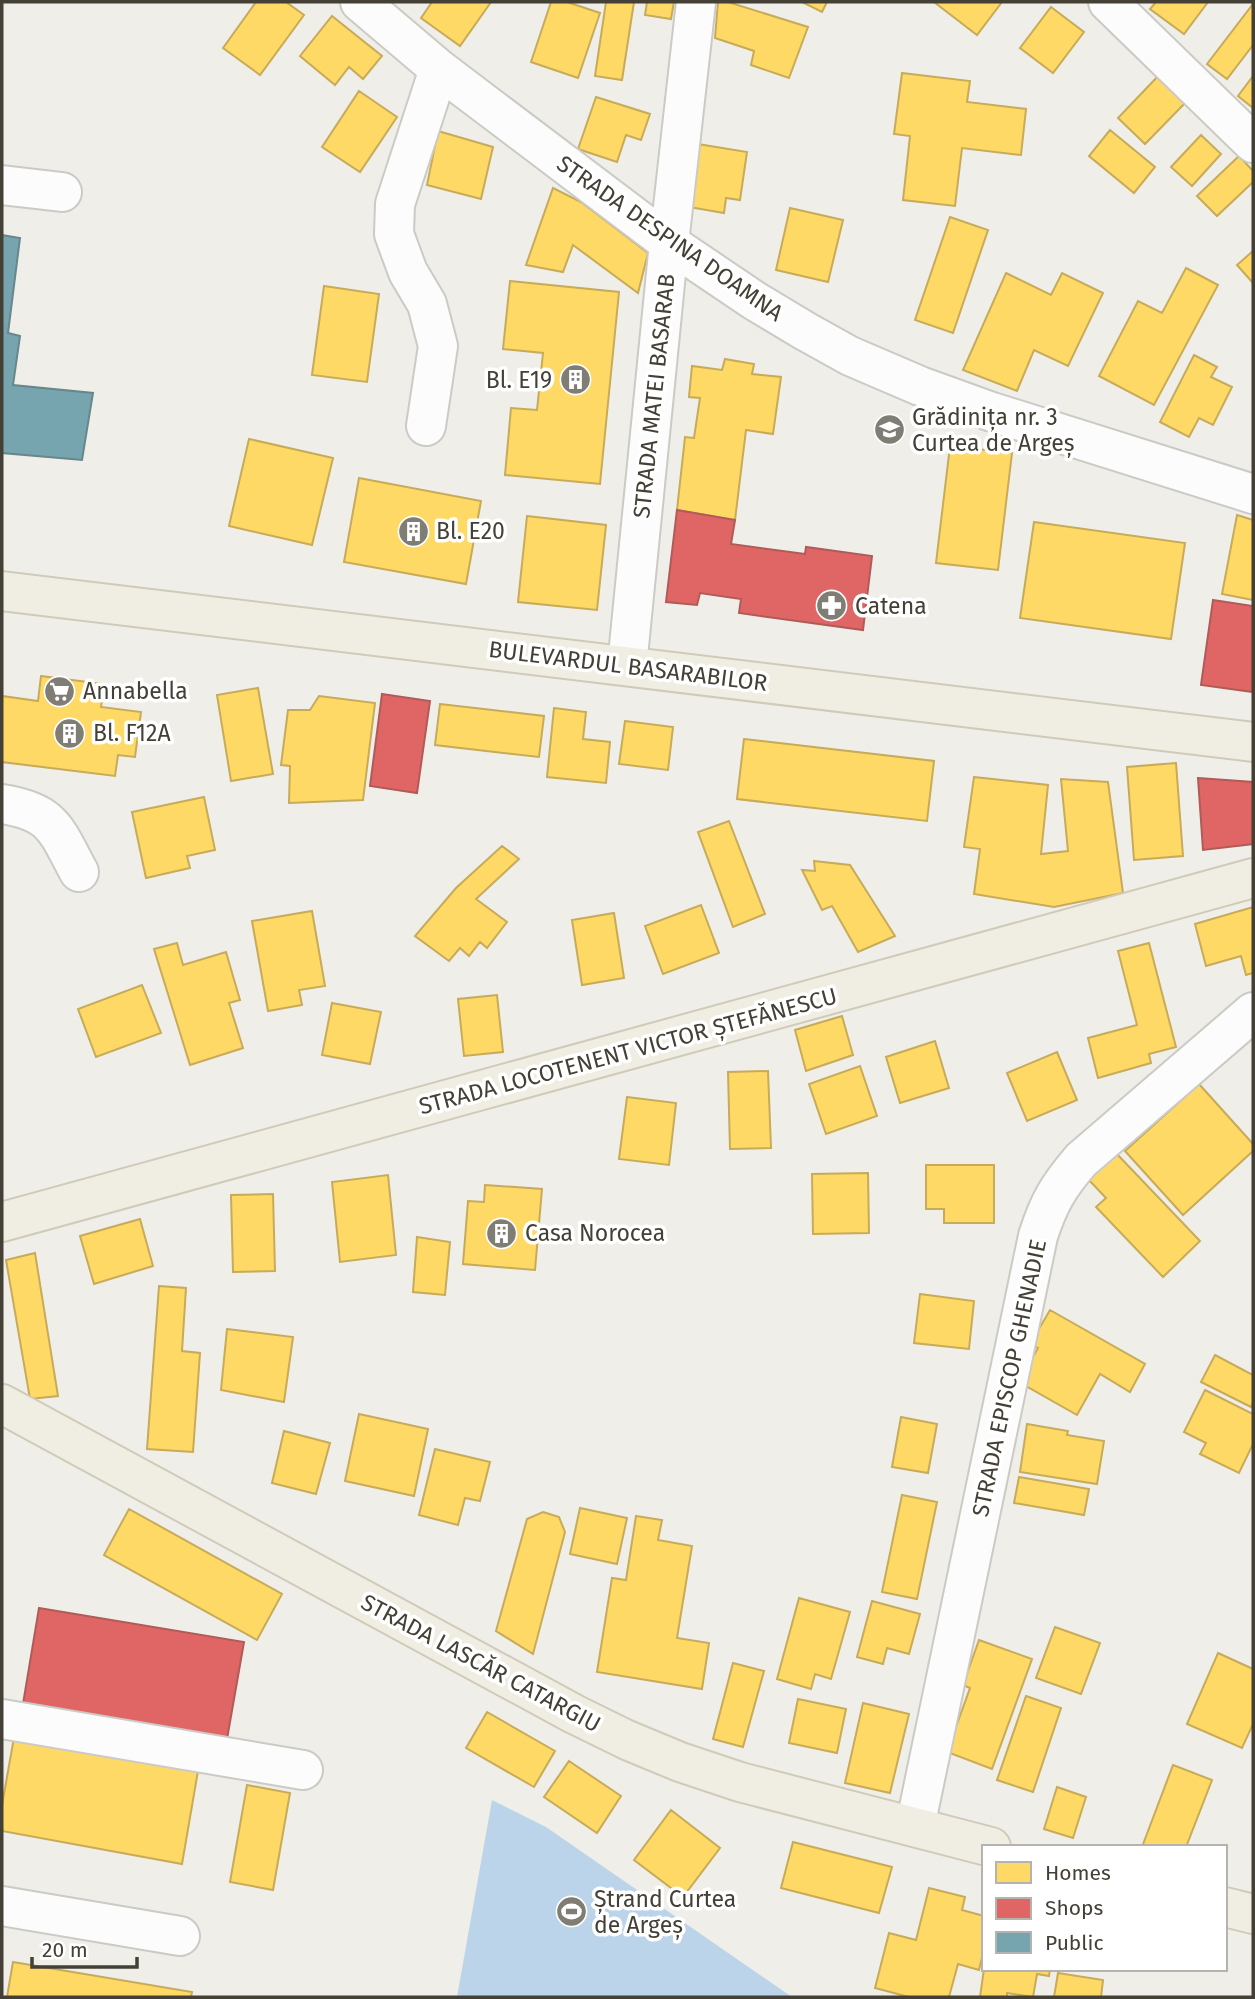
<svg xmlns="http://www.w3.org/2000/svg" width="1255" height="1999" font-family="'Fira Sans',sans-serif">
<rect width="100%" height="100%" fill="#efeee9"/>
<path fill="#bcd4ea" d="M492,1800L546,1827L792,1997H457Z"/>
<path fill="#ffd966" stroke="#c7ab58" stroke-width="2" d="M256,2H286L304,15L260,75L223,48Z
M432,2H491L460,46L421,18Z
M551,2H567L600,13L578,78L531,62Z
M606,2H634L622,80L595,76Z
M647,2H674L671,19L645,15Z
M718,2H728L808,27L789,78L751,65L754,51L715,38Z
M802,2H827L822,12Z
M934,2H1002L977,35Z
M1156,2H1208L1184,34L1150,9Z
M1253,4V45L1227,79L1207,64Z
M1051,7L1084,32L1053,73L1020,48Z
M332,16L382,56L363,79L349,67L335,85L300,56Z
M902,73L970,81L967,102L1026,109L1021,155L962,148L955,206L903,200L910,136L894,134Z
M1161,73L1189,99L1145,144L1118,118Z
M1253,76V108L1238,96Z
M359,91L397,117L360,172L322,147Z
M596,97L650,114L641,140L626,135L617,162L578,149Z
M1110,130L1155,167L1134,193L1089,156Z
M438,131L493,147L481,199L427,185Z
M1201,135L1221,154L1192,186L1171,167Z
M698,144L747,152L740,200L726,198L724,213L689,207Z
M1239,156L1253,171V182L1217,216L1197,196Z
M553,188L581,202L648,253L638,293L573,245L563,272L526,265Z
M790,208L843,220L828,282L776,270Z
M950,217L988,230L953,333L915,320Z
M1253,251V283L1237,265Z
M1186,268L1218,285L1154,405L1099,376L1138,301L1162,313Z
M1006,273L1051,295L1062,273L1103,293L1068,366L1034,350L1017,391L963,370Z
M510,281L619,292L600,484L505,475L511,408L537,410L543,353L503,349Z
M324,286L379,294L367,382L312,375Z
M1194,355L1217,367L1211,377L1232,387L1213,425L1199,418L1189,437L1160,422Z
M725,359L754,364L752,374L781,377L773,434L746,430L735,520L677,510L685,437L694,438L700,398L689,397L692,366L722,370Z
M249,439L333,458L312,545L229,526Z
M950,446L1012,453L998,570L936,563Z
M359,478L481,501L466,584L344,562Z
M1237,515L1253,520V600L1222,594Z
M527,516L606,525L597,610L518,602Z
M1034,522L1185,543L1171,639L1020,618Z
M41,676L104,684L101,707L141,712L135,757L118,755L115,776L2,762V696L38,701Z
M258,688L273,774L231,781L217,695Z
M319,696L375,703L363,800L289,803L290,766L281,765L288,710H310Z
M440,704L544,716L539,757L435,745Z
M554,708L586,712L583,739L610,742L606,783L547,777Z
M625,721L673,727L668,770L619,764Z
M744,739L934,761L927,821L737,799Z
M1176,763L1183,856L1134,860L1127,767Z
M974,777L1048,785L1041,854L1068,851L1061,779L1108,782L1123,893L1054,907L974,894L980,849L964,847Z
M204,797L215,850L187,856L190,868L146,878L132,812Z
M729,821L765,914L733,927L698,832Z
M502,846L519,859L476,899L507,922L487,948L480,942L469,956L460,948L449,961L415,936L456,888Z
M814,861L850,865L895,936L858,952L832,906L822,910L802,870L815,871Z
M701,905L719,953L663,974L645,926Z
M1253,907V973L1246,975L1241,956L1206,966L1195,924Z
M312,911L325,986L299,990L302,1005L268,1011L252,921Z
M614,913L624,978L582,985L572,920Z
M177,943L183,965L226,952L240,1000L229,1003L243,1048L190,1065L154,949Z
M1149,943L1176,1047L1149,1054L1151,1063L1098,1078L1088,1038L1137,1025L1118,951Z
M142,985L161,1033L96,1057L78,1009Z
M497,995L503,1052L464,1056L458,999Z
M332,1003L381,1012L370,1064L322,1055Z
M842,1016L853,1055L806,1071L795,1030Z
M935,1041L949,1088L900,1103L886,1057Z
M1057,1052L1077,1100L1027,1121L1007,1073Z
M860,1066L877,1116L826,1134L809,1084Z
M768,1071L771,1148L730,1149L728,1072Z
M1199,1084L1253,1144V1151L1183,1215L1125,1151Z
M627,1097L676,1103L669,1165L619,1159Z
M1115,1152L1200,1241L1163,1277L1096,1207L1106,1198L1087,1178Z
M926,1165H994V1223H944V1209H926Z
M868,1173L869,1233L813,1234L812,1174Z
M388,1175L396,1255L340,1262L332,1182Z
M485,1185L542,1189L535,1270L463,1264L468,1201L484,1202Z
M273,1194L275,1271L233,1272L231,1195Z
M140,1219L153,1266L94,1284L80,1236Z
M417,1237L450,1242L445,1295L413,1292Z
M35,1253L58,1396L30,1399L6,1260Z
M159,1286L186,1288L182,1351L200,1353L193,1452L147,1449Z
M920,1294L974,1301L969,1349L914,1343Z
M1050,1310L1145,1364L1130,1392L1100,1374L1077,1415L1019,1382L1038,1348L1030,1344Z
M227,1329L293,1337L284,1402L221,1390Z
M1215,1355L1253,1375V1402L1251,1407L1201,1382Z
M1205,1390L1253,1414V1444L1239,1473L1200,1454L1206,1443L1184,1432Z
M359,1414L428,1429L414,1496L345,1481Z
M901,1417L937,1424L928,1473L892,1467Z
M1027,1424L1068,1431L1067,1435L1104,1441L1097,1484L1020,1472Z
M284,1431L330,1443L316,1494L272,1483Z
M435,1449L490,1462L480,1501L465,1498L458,1525L419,1515Z
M1019,1477L1089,1489L1084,1515L1014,1503Z
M902,1495L937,1502L917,1599L882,1592Z
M580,1508L627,1518L617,1564L570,1554Z
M129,1509L282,1594L257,1640L104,1555Z
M543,1512L559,1517L565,1532L533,1654L496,1631L527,1519Z
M636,1516L662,1520L658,1540L692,1546L677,1638L709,1643L702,1689L597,1672L612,1578L626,1580Z
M799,1598L850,1612L831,1679L815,1674L811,1689L777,1679Z
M872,1601L920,1614L909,1654L887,1648L883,1664L857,1657Z
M1055,1627L1100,1643L1081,1694L1036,1678Z
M979,1640L1032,1659L992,1769L947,1752L970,1688L963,1685Z
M1218,1653L1253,1669V1724L1242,1748L1187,1724Z
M733,1663L764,1671L743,1747L713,1739Z
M1026,1696L1061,1708L1033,1792L997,1780Z
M798,1699L846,1709L837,1753L789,1743Z
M863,1703L909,1714L890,1793L845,1783Z
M487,1712L555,1751L534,1787L466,1748Z
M15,1732L199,1765L182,1864L2,1831V1805Z
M569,1761L621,1796L597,1833L544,1797Z
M1173,1765L1212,1780L1186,1847H1142Z
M247,1785L290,1793L273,1890L230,1882Z
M1057,1787L1086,1797L1073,1838L1044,1829Z
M671,1810L720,1848L683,1897L634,1860Z
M793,1842L892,1867L879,1913L781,1888Z
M929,1888L965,1897L962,1910L984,1916V1949L979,1970L958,1964L949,1997H909L875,1988L889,1933L916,1940Z
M13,1962L192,1992L191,1997H7Z
M984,1969H1050L1049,1976L1037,1974L1033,1997L1007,1993V1997H980Z
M1058,1973L1103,1980L1101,1997H1054Z"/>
<path fill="#e06666" stroke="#b15b58" stroke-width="2" d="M677,510L735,520L731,544L805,554L806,547L872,556L863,630L739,613L741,599L700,593L697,605L666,602Z
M1213,600L1253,606V692L1201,685Z
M382,694L430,701L417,793L370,786Z
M1198,778L1253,782V844L1203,850Z
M39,1608L244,1642L227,1739L23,1704Z"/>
<path fill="#76a5af" stroke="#67878b" stroke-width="2" d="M2,235L20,238L8,333L20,336L13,385L93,393L82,460L2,453Z"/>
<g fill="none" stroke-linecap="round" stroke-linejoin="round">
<defs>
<path id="minor" d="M360,2L439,69L669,243L755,301L805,331L850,356L920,386L992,412L1253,494
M1108,2L1253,143
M2,185L62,192
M426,426L438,346L427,304L408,272L394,234L395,204L439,69
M627,666L669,243L696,2
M2,804C54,812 56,830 79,872
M2,1719L303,1770
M915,1827L1038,1236C1049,1202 1058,1187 1081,1160L1253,1012
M2,1906L180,1936"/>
<path id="major" d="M2,591L1253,742
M2,1222L1253,878
M2,1404L574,1714L627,1740L680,1762L740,1782L991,1847
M1225,1907L1253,1914"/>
</defs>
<use href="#minor" stroke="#cccac5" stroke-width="42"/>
<use href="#major" stroke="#d0cbb8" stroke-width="42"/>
<use href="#minor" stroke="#fdfcfc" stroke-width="38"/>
<use href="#major" stroke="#f0ede3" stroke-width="38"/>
</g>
<defs>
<symbol id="building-disc" viewBox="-11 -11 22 22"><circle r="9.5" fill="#807d75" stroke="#fff"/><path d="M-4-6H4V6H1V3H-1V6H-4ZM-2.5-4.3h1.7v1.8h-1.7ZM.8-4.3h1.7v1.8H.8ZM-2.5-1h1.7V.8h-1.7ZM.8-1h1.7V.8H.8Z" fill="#fff"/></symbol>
<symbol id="school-disc" viewBox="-11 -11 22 22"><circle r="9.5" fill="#807d75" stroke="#fff"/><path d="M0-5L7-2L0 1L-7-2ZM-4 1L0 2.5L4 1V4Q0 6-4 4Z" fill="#fff"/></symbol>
<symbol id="pharmacy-disc" viewBox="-11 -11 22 22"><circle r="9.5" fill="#807d75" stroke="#fff"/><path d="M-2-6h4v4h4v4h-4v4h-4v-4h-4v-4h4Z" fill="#fff"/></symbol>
<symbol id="supermarket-disc" viewBox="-11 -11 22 22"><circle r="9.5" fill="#807d75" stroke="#fff"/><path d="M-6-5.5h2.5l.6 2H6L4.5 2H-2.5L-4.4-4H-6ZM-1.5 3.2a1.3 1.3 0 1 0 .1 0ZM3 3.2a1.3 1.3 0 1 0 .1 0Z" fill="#fff"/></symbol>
<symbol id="stadium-disc" viewBox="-11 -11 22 22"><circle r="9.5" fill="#807d75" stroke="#fff"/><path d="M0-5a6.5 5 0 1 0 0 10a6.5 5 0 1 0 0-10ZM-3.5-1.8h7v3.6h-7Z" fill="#fff"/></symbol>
</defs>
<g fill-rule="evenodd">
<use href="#building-disc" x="558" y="362" width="35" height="35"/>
<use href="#school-disc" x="872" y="412" width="35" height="35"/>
<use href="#building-disc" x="396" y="514" width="35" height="35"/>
<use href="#pharmacy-disc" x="814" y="588" width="35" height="35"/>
<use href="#supermarket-disc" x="42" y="674" width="35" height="35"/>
<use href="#building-disc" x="52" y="716" width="35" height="35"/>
<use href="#building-disc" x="484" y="1216" width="35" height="35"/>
<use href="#stadium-disc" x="554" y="1894" width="35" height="35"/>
</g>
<g text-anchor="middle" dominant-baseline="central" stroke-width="7" stroke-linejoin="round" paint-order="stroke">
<g font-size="23" fill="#444036" stroke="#fff">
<text transform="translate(670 238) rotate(35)">STRADA DESPINA DOAMNA</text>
<text transform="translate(654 396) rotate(-84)">STRADA MATEI BASARAB</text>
<text transform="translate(628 666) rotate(7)">BULEVARDUL BASARABILOR</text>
<text transform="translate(628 1051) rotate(-15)">STRADA LOCOTENENT VICTOR ȘTEFĂNESCU</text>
<text transform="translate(1009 1378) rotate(-78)">STRADA EPISCOP GHENADIE</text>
<text transform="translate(481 1663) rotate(28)">STRADA LASCĂR CATARGIU</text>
</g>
<g font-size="23" fill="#444036" stroke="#fff" text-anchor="start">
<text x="552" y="380" text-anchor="end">Bl. E19</text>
<text x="912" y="417">Grădinița nr. 3<tspan x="912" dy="26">Curtea de Argeș</tspan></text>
<text x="436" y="531">Bl. E20</text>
<text x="855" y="606">Catena</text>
<text x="83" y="691">Annabella</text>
<text x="93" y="733">Bl. F12A</text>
<text x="525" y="1233">Casa Norocea</text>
<text x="594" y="1899">Ștrand Curtea<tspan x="594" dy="26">de Argeș</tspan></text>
</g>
</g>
<rect width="1255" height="1999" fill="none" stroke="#444036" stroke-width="7"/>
<rect x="982" y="1845" width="245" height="126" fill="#ffffff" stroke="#b4b3af" stroke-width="2"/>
<rect x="996" y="1862" width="35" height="21" fill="#ffd966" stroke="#b4b3af" stroke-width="2"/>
<text x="1045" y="1880" font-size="21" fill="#444036">Homes</text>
<rect x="996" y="1898" width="35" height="21" fill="#e06666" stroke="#b4b3af" stroke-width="2"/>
<text x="1045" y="1915" font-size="21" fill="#444036">Shops</text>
<rect x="996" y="1932" width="35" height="21" fill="#76a5af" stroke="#b4b3af" stroke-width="2"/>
<text x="1045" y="1950" font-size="21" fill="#444036">Public</text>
<path d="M32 1957v10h105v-10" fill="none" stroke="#444036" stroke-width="3.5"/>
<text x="42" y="1957" font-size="21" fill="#444036" stroke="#ffffff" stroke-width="5" paint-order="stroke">20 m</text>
</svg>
